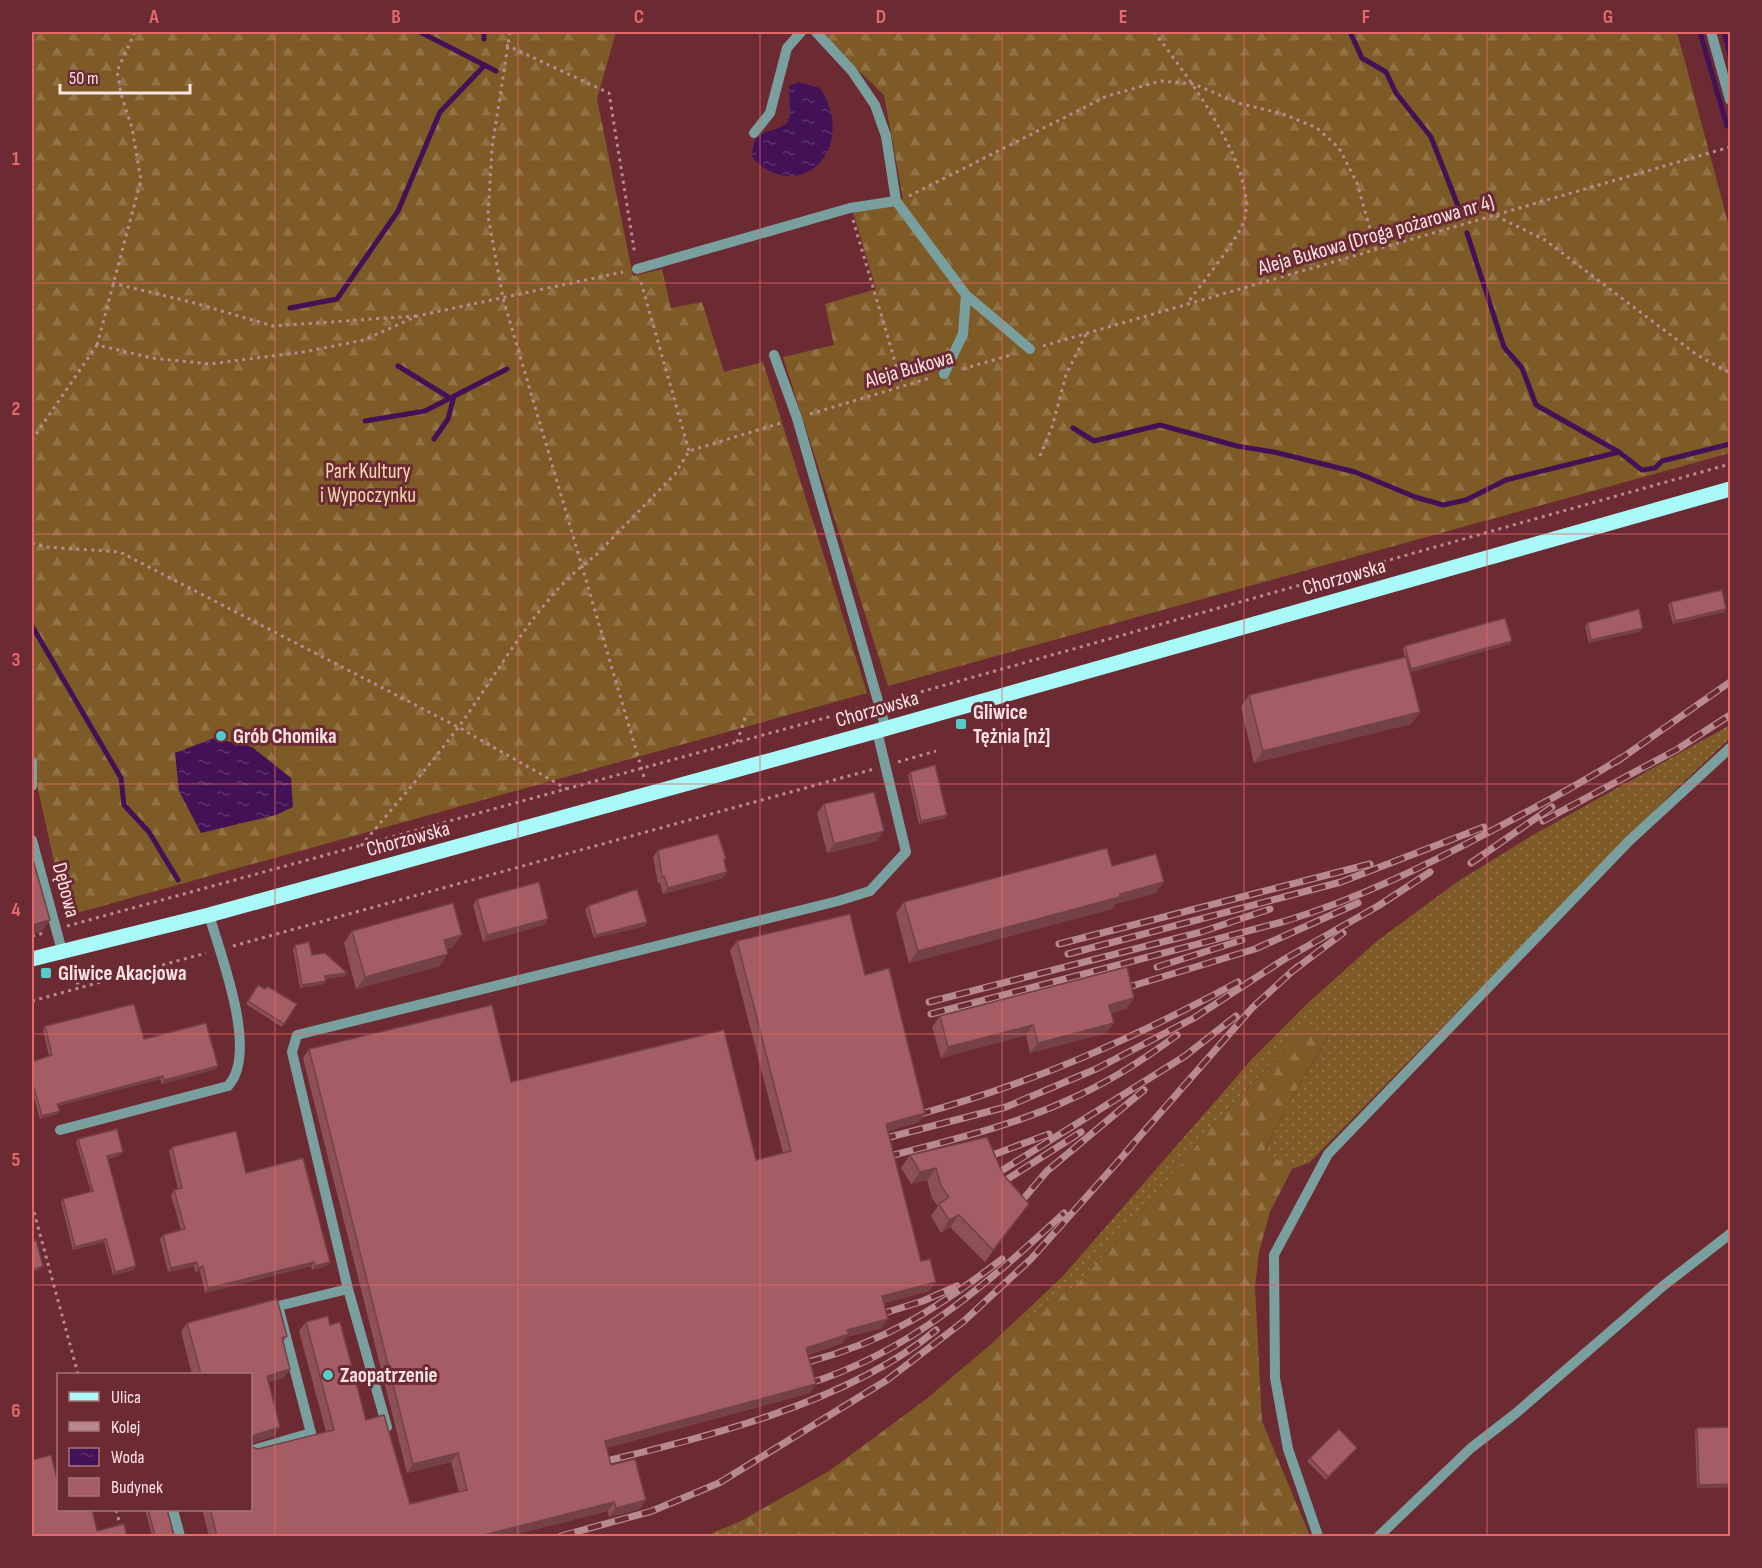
<svg xmlns="http://www.w3.org/2000/svg" width="1762" height="1568" font-family="'Sofia Sans Condensed',sans-serif">
<defs>
<pattern id="grass-dots" width="8" height="8" patternUnits="userSpaceOnUse" patternTransform="scale(1.5)"><rect width="8" height="8" fill="#7d5a26"/><path d="M2 2h.1M6 6h.1" fill="none" stroke="#907245" stroke-width="1.8" stroke-linecap="round"/></pattern>
<pattern id="forest-firs" width="22" height="20" patternUnits="userSpaceOnUse" patternTransform="scale(1.5)"><rect width="22" height="20" fill="#7d5a26"/><path d="M5 1l3.5 6h-7zM16 11l3.5 6h-7z" fill="#907245"/></pattern>
<pattern id="water-ripples" width="26" height="14" patternUnits="userSpaceOnUse" patternTransform="scale(1.5)"><rect width="26" height="14" fill="#431256"/><path d="M2 4q2-2 4 0t4 0M15 11q2-2 4 0t4 0" fill="none" stroke="#5f346e"/></pattern>
</defs>
<rect width="100%" height="100%" fill="#6c2b33"/>
<path fill="url(#grass-dots)" d="M1730,725V738L1672,793L1309,1163L1292,1169L1264,1152L1291,1099L1328,1038L1308,1024L1215,1123L1131,1225L1076,1285L990,1345L1063,1276L1252,1059L1309,1002L1377,941L1457,882L1533,835Z
M741,1521L748,1536H705Z"/>
<path fill="url(#forest-firs)" d="M32,32H616L597,99L633,276L662,269L671,308L702,302L724,372L763,362L867,693L66,916L32,762Z
M818,32H1677L1730,230V453L888,686L783,357L834,345L825,304L876,289L853,212L903,199L884,95Z
M1308,1024L1328,1037L1291,1099L1264,1151L1292,1169L1270,1212L1259,1252L1255,1287L1262,1421L1310,1536H748L741,1521L829,1471L925,1400L990,1345L1076,1285L1131,1225L1215,1123Z"/>
<path fill="url(#water-ripples)" d="M799,82L820,88C860,150 797,207 752,157C754,124 769,137 787,123L790,115L789,86Z
M214,738L252,747L291,778L293,807L276,815L201,833L179,791L175,753Z"/>
<g fill="none" stroke-linecap="round" stroke-linejoin="round">
<path stroke="#431256" stroke-width="5" d="M420,32L496,71
M484,32V39
M1350,32L1362,58L1386,72L1396,93L1431,137L1462,216
M1700,32L1727,126
M1724,32L1730,55
M1467,233L1504,347L1522,368L1536,405L1619,452L1642,470L1655,468L1662,461L1730,444
M290,308L337,299L398,211L440,112L485,65
M398,366L450,398
M365,421L425,411L507,369
M1073,428L1094,441L1160,425L1237,446L1274,452L1355,472L1415,497L1443,505L1466,500L1506,480L1619,452
M434,439L448,419L454,396
M32,626L121,778L124,805L149,832L178,880"/>
<path stroke="#b78b90" stroke-width="3" stroke-dasharray="3 4.5" stroke-linecap="butt" d="M510,32L492,148L488,216L503,298L644,777
M1154,32C1183,70 1260,170 1244,221C1237,241 1201,284 1187,304
M506,45L609,93L635,255
M909,196L1107,96L1161,81L1194,84L1238,103L1283,114L1317,128L1339,148L1357,183L1376,250
M1496,216L1545,240L1697,355L1730,373
M853,220L902,385
M641,282L689,451
M112,283L191,302L273,326L416,316
M97,345L141,180L132,128L121,94L117,71L135,32
M1043,346L1730,147
M963,369L1014,354
M810,414L930,378
M32,440L97,345L152,358L210,364L303,352L364,340L417,316L623,272
M1040,456L1052,427L1066,375L1086,334
M32,543L46,547L120,552L458,727L567,789
M892,700L1730,464
M737,742L746,715
M898,762L936,751
M361,846C394,806 429,767 460,725C497,674 543,591 594,557L675,474L689,451L784,422
M67,926L865,707
M32,936L44,933
M233,946L874,769
M73,967L79,988
M32,1001L206,953
M32,1205L78,1374
M116,1510L123,1536"/>
<path stroke="#799f9e" stroke-width="10" d="M816,32L852,71L875,105L886,136L896,201L966,295L1030,349
M1711,32L1730,100
M754,133L770,113L787,48L801,32
M637,269L850,208L896,201
M774,355L797,418L886,729
M944,374L963,334L966,295
M32,762V786
M32,840L62,951
M60,1130L228,1086C259,1053 221,956 209,915
M348,1289L387,1427
M250,1451L311,1433L278,1306L348,1289L292,1052L297,1035L838,901L870,891L906,852L877,731
M173,1510L180,1536
M1318,1536L1288,1449L1275,1378L1274,1255L1328,1154L1629,841L1730,748
M1379,1536L1471,1448L1515,1414L1663,1286L1730,1234"/>
<path stroke="#a9f9f8" stroke-width="15" d="M32,959L209,915L877,731L1730,489"/>
<defs>
<path id="rail" d="M1616,762L1730,682
M1543,821L1676,750L1730,715
M1471,863L1552,807
M1059,944L1370,864
M1068,954L1341,882L1484,827
M1157,967L1242,940
M1290,973L1343,933
M1122,989L1255,949L1358,903
M929,1002L1201,932L1270,909
M931,1014L1282,922C1362,898 1433,862 1506,823C1545,802 1584,782 1621,758
M917,1115C1036,1082 1130,1040 1238,982
M882,1139L1006,1107L1096,1069L1194,1018L1283,960L1378,906L1430,872
M1126,1152L1252,1008L1297,967
M886,1157C947,1141 1009,1127 1066,1101C1106,1084 1142,1061 1177,1035
M982,1159L1049,1134
M990,1178L1185,1056L1236,1016
M995,1187L1081,1132
M1014,1210L1047,1171L1144,1090
M878,1315L923,1301L957,1286
M808,1362C887,1341 938,1308 1002,1259
M807,1384C909,1353 987,1284 1064,1213
M593,1464C701,1439 850,1402 936,1330
M561,1536L652,1511L719,1483L887,1380L964,1321L1031,1259L1131,1147"/>
</defs>
<use href="#rail" stroke="#b78a8f" stroke-width="7"/>
<use href="#rail" stroke="#6c2b33" stroke-width="4.5" stroke-dasharray="14" stroke-linecap="butt"/>
</g>
<path fill="#8d5056" d="M1671,602L1726,609L1724,612L1673,624L1668,605Z
M1587,623L1641,631L1589,643L1585,626Z
M1510,644L1410,672L1420,712L1411,724L1254,763L1241,707L1249,695L1405,657L1403,649L1405,646Z
M910,772L945,818L919,824L908,775Z
M824,804L877,841L827,853L817,813Z
M658,850L725,862L723,878L663,894L660,883H658L653,857Z
M1112,866L1156,893L1115,904L1112,909L909,963L896,913L904,902Z
M477,899L548,919L544,925L483,942L473,905Z
M588,906L645,926L594,938L585,909Z
M352,931L453,947L447,949L440,966L356,989L344,943Z
M737,941L865,975L925,1113L919,1122L888,1131L921,1261L936,1282L929,1291L884,1303L882,1328L846,1337L842,1343L808,1355L810,1393L606,1448L611,1465L640,1509L609,1517L608,1511L509,1536H209L202,1509H250L251,1447L258,1449L326,1432L299,1331L306,1322L330,1325L366,1420L410,1504L459,1492L451,1462L407,1473L303,1058L309,1049L511,1082L756,1160L783,1153L730,950Z
M295,945L312,955L347,973L345,976L325,979L326,981L324,984L300,988L293,949Z
M258,985L297,1004L282,1027L246,1004Z
M1127,1009L1111,1013L1114,1023L1106,1033L1030,1053L1026,1035L941,1058L932,1027L940,1016Z
M45,1026L144,1039L216,1069L162,1084L160,1079L58,1106L57,1114L40,1119L32,1091V1062L49,1056L43,1030Z
M78,1139L121,1155L108,1159L134,1270L113,1275L104,1242L73,1250L61,1202L63,1199L91,1192L76,1142Z
M172,1147L246,1173L327,1266L312,1270L311,1266L205,1293L200,1271L195,1272L194,1266L168,1272L160,1239L163,1235L181,1230L171,1195L174,1190L178,1189L169,1151Z
M910,1155L1003,1174L1029,1204L985,1262L950,1227L941,1233L931,1216L938,1206L932,1198L927,1180L911,1184L901,1168Z
M187,1323L287,1336L283,1342L284,1378L268,1382L274,1436L250,1444V1374H192L181,1332Z
M1731,1427V1487L1697,1488L1695,1431L1697,1428Z
M1357,1448L1326,1480L1307,1461L1310,1458Z
M145,1509H167L174,1536H152Z"/>
<path fill="#734146" d="M1726,609L1724,612L1673,624L1675,621Z
M1643,628L1641,631L1589,643L1591,640Z
M1512,641L1510,644L1409,673L1411,669Z
M1420,712L1411,724L1254,763L1263,751Z
M947,815L945,818L919,824L921,821Z
M884,831L877,841L827,853L834,844Z
M727,872L723,878L663,894L668,888Z
M1164,882L1156,893L1115,904L1112,909L909,963L918,951Z
M548,919L544,925L483,942L487,935Z
M50,920L42,931L32,934V925Z
M647,922L645,926L594,938L596,935Z
M462,935L453,947L436,952L444,940Z
M448,954L440,966L356,989L365,977Z
M347,973L345,976L323,979L325,976Z
M326,981L324,984L300,988L302,985Z
M1134,998L1127,1009L1102,1015L1109,1005Z
M1114,1023L1106,1033L1030,1053L1038,1043Z
M1033,1025L1026,1035L941,1058L948,1047Z
M218,1066L216,1069L162,1084L164,1080Z
M163,1076L160,1079L55,1107L57,1104Z
M60,1111L57,1114L40,1119L42,1116Z
M925,1113L919,1122L880,1133L886,1124Z
M123,1152L121,1155L105,1159L107,1156Z
M936,1168L927,1180L911,1184L920,1172Z
M1029,1204L1020,1216L985,1262L993,1250Z
M959,1215L950,1227L941,1233L949,1220Z
M106,1239L104,1242L73,1250L75,1247Z
M197,1262L194,1266L168,1272L171,1268Z
M314,1262L311,1266L205,1293L208,1288Z
M330,1262L327,1266L312,1270L315,1266Z
M43,1266L41,1269L32,1272V1270Z
M136,1266L134,1270L113,1275L115,1272Z
M203,1266L200,1271L195,1272L198,1268Z
M936,1282L929,1291L875,1305L882,1296Z
M888,1319L882,1328L846,1337L842,1343L799,1357L806,1348L847,1330Z
M290,1369L284,1378L260,1385L267,1376Z
M816,1384L810,1393L598,1450L605,1441Z
M280,1427L274,1436L250,1444L251,1436Z
M458,1453L451,1462L407,1473L413,1464Z
M1731,1484V1487L1697,1488L1699,1485Z
M646,1500L640,1509L609,1517L616,1508Z
M614,1502L608,1511L509,1536H480Z"/>
<path fill="#a45d64" stroke="#734146" stroke-width="1.5" d="M1722,590L1726,609L1675,621L1671,602Z
M1639,609L1643,628L1591,640L1587,623Z
M1505,618L1512,641L1411,669L1405,646Z
M1406,657L1420,712L1263,751L1249,695Z
M935,765L947,815L921,821L910,772Z
M874,792L884,831L834,844L824,804Z
M718,834L726,859L724,860L727,872L668,888L664,876L662,877L658,850Z
M1107,848L1112,866L1156,854L1164,882L1120,894V897L918,951L904,902Z
M32,856L50,920L32,925Z
M539,882L548,919L487,935L477,899Z
M637,889L647,922L596,935L588,906Z
M453,903L462,935L444,940L448,954L365,977L352,931Z
M850,914L865,975L889,968L925,1113L886,1124L921,1261L930,1259L936,1282L882,1296L888,1319L847,1330L849,1334L806,1348L816,1384L605,1441L611,1465L635,1459L646,1500L616,1508L614,1502L480,1536H217L210,1509H250V1446L251,1447L258,1449L334,1430L306,1322L328,1316L330,1325L340,1322L366,1420L384,1415L410,1504L467,1490L458,1453L413,1464L309,1049L492,1005L511,1082L724,1030L756,1160L791,1151L737,941Z
M309,942L312,955L325,953L347,973L325,976L326,981L302,985L295,945Z
M1127,967L1134,998L1109,1005L1114,1023L1038,1043L1033,1025L948,1047L940,1016Z
M258,985L265,989L267,986L297,1004L284,1024L248,1001Z
M134,1004L144,1039L206,1023L218,1066L164,1080L163,1076L57,1104L60,1111L42,1116L32,1081V1062L52,1055L45,1026Z
M117,1129L123,1152L107,1156L136,1266L115,1272L106,1239L75,1247L63,1199L93,1191L78,1139Z
M236,1131L246,1173L303,1158L330,1262L315,1266L314,1262L208,1288L203,1266L198,1268L197,1262L171,1268L163,1235L185,1229L174,1190L182,1188L172,1147Z
M987,1137L1003,1174L1029,1204L993,1250L959,1215L949,1220L939,1204L949,1197L941,1186L936,1168L920,1172L910,1155Z
M36,1240L43,1266L32,1270V1242Z
M277,1299L287,1336L282,1338L290,1369L267,1376L280,1427L251,1436L250,1438V1374H201L187,1323Z
M1731,1427V1484L1699,1485L1697,1428Z
M1339,1429L1357,1448L1328,1477L1310,1458Z
M51,1455L58,1483V1509H92L97,1531L124,1524L127,1536H32V1460Z
M148,1509H167L174,1536H155Z"/>
<path fill="none" stroke="#e3696a" stroke-width="1.5" stroke-opacity="0.55" d="M275,32V1536M518,32V1536M760,32V1536M1002,32V1536M1244,32V1536M1487,32V1536M32,283H1730M32,534H1730M32,784H1730M32,1034H1730M32,1285H1730"/>
<g fill="#52cdcc" stroke="#6c2b33" stroke-width="2">
<rect x="955" y="718" width="12" height="12" rx="3"/>
<circle cx="221" cy="736" r="6"/>
<rect x="40" y="967" width="12" height="12" rx="3"/>
<circle cx="328" cy="1375" r="6"/>
</g>
<g text-anchor="middle" dominant-baseline="central" stroke-width="6" stroke-linejoin="round" paint-order="stroke">
<g font-size="21" fill="#fce3e4" stroke="#6c2b33">
<text transform="translate(1376 235) rotate(-16)">Aleja Bukowa (Droga pożarowa nr 4)</text>
<text transform="translate(909 369) rotate(-16)">Aleja Bukowa</text>
<text transform="translate(1344 577) rotate(-16)">Chorzowska</text>
<text transform="translate(877 709) rotate(-16)">Chorzowska</text>
<text transform="translate(408 839) rotate(-15)">Chorzowska</text>
<text transform="translate(66 890) rotate(75)">Dębowa</text>
</g>
<g font-size="21" fill="#f6d9b3" stroke="#6c2b33">
<text x="368" y="471">Park Kultury<tspan x="368" dy="24">i Wypoczynku</tspan></text>
</g>
<g font-size="21" font-weight="bold" fill="#fce3e4" stroke="#6c2b33" text-anchor="start">
<text x="973" y="712">Gliwice<tspan x="973" dy="24">Tężnia [nż]</tspan></text>
<text x="233" y="736">Grób Chomika</text>
<text x="58" y="973">Gliwice Akacjowa</text>
<text x="340" y="1375">Zaopatrzenie</text>
</g>
</g>
<rect width="1762" height="1568" fill="none" stroke="#6c2b33" stroke-width="66"/>
<rect x="57" y="1373" width="195" height="138" fill="#6c2b33" stroke="#a6757a" stroke-width="1.5"/>
<rect x="69" y="1392" width="30" height="9" fill="#a9f9f8" stroke="#a6757a" stroke-width="1.5"/>
<text x="111" y="1403" font-size="18" fill="#fce3e4">Ulica</text>
<rect x="69" y="1422" width="30" height="9" fill="#b78a8f" stroke="#a6757a" stroke-width="1.5"/>
<text x="111" y="1433" font-size="18" fill="#fce3e4">Kolej</text>
<rect x="69" y="1448" width="30" height="18" fill="url(#water-ripples)" stroke="#a6757a" stroke-width="1.5"/>
<text x="111" y="1463" font-size="18" fill="#fce3e4">Woda</text>
<rect x="69" y="1478" width="30" height="18" fill="#a45d64" stroke="#a6757a" stroke-width="1.5"/>
<text x="111" y="1493" font-size="18" fill="#fce3e4">Budynek</text>
<path d="M60 84v9h130v-9" fill="none" stroke="#fce3e4" stroke-width="3"/>
<text x="69" y="84" font-size="18" fill="#fce3e4" stroke="#6c2b33" stroke-width="4.5" paint-order="stroke">50 m</text>
<rect x="33" y="33" width="1696" height="1502" fill="none" stroke="#e3696a" stroke-width="2"/>
<g font-size="20" text-anchor="middle" font-weight="bold" fill="#e3696a">
<text x="154" y="23">A</text>
<text x="396" y="23">B</text>
<text x="639" y="23">C</text>
<text x="881" y="23">D</text>
<text x="1123" y="23">E</text>
<text x="1366" y="23">F</text>
<text x="1608" y="23">G</text>
<text x="16" y="165">1</text>
<text x="16" y="415">2</text>
<text x="16" y="666">3</text>
<text x="16" y="916">4</text>
<text x="16" y="1166">5</text>
<text x="16" y="1417">6</text>
</g>
</svg>
